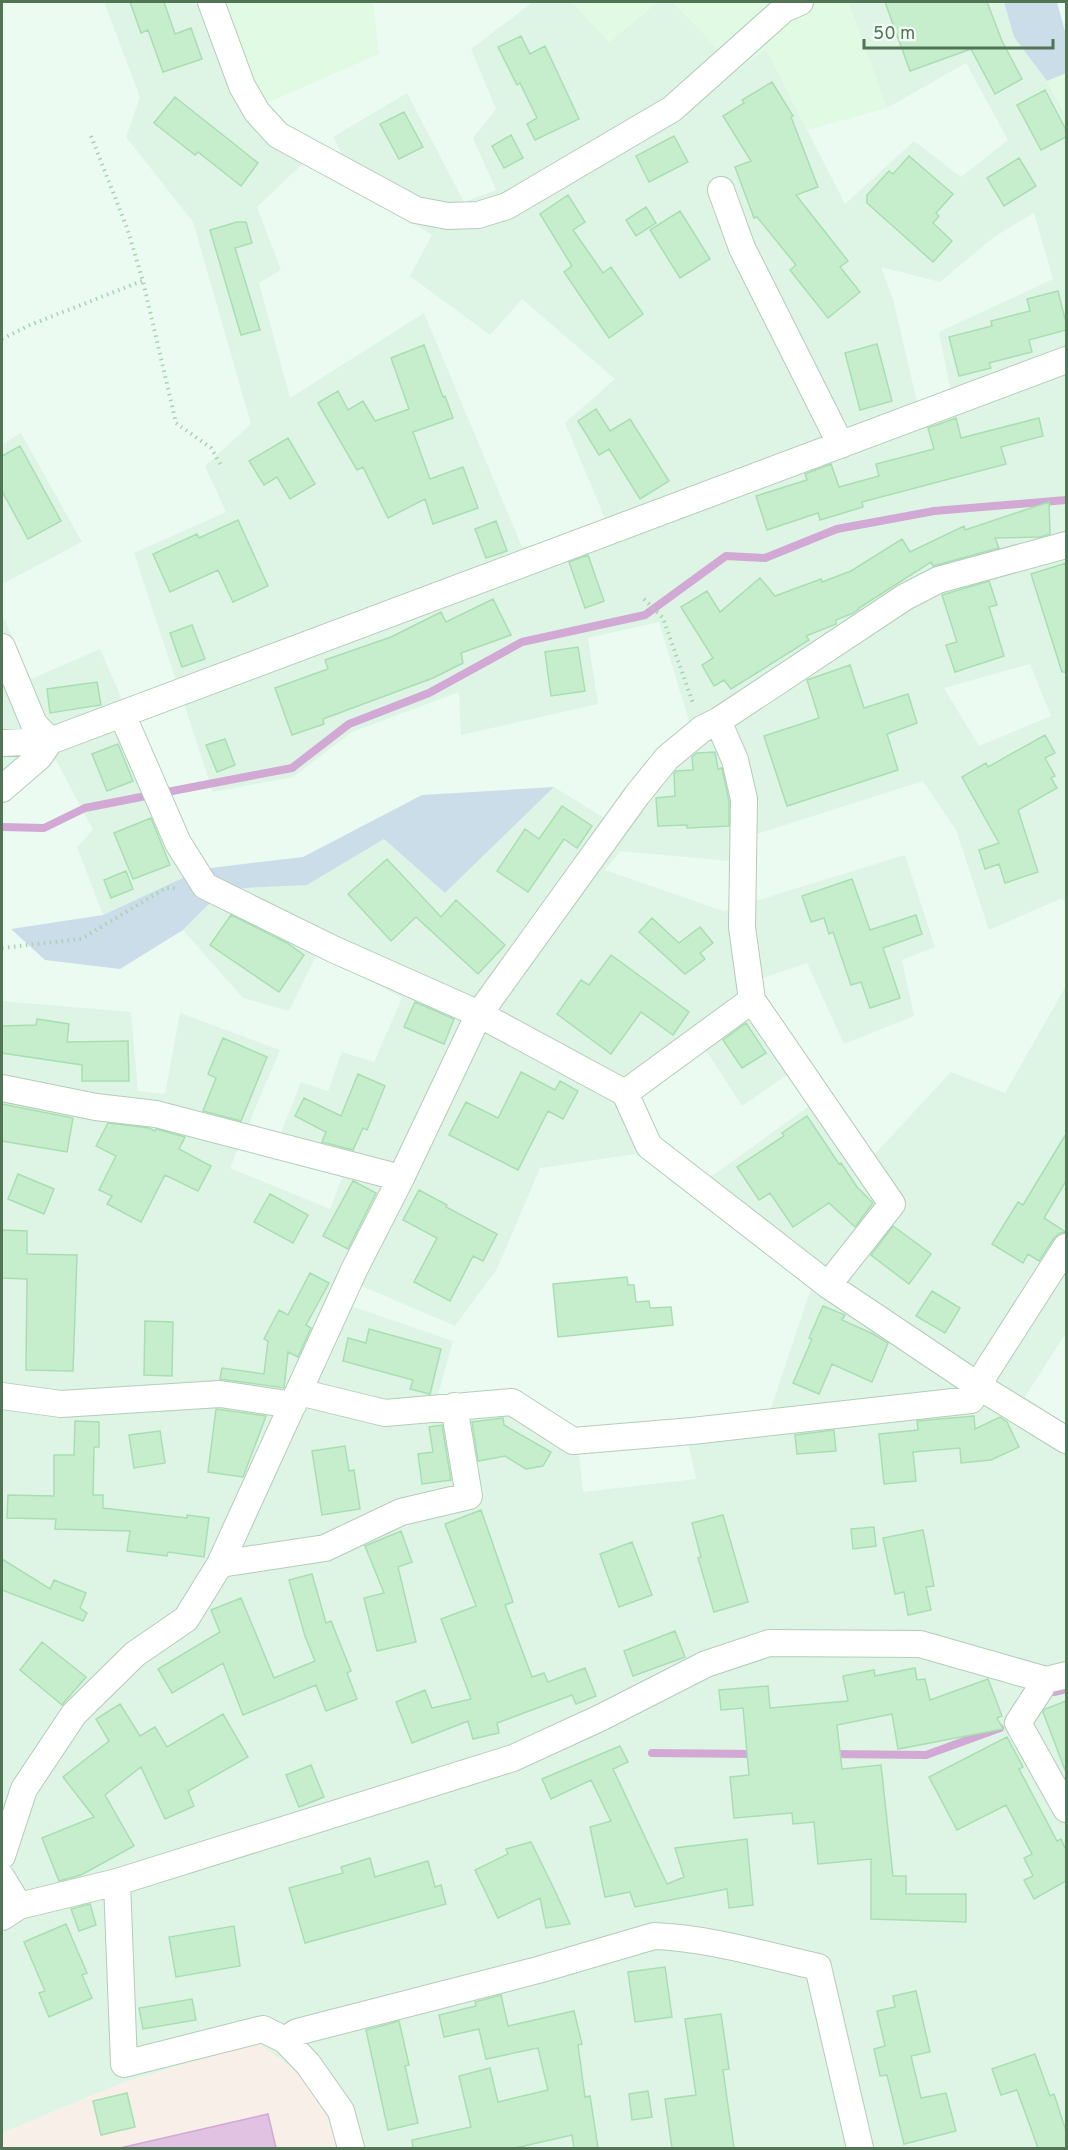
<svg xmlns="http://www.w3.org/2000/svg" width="1068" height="2150" font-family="Overpass,sans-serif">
<rect width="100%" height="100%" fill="#ecfbf2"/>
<path fill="#def4e5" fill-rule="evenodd" d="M104,2H221L260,106L313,154L257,207L281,270L259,283L290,398L424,313L522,547L549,542L606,521L565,423L615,379L522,299L490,335L410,276L432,235L362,192L333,137L407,93L464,202L496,190L473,138L496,109L471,49L533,2H572L609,42L658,2H673L738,70L766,49L845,204L914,141L961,177L1008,140L966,63L887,108L848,2H1004L1014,37L1047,81L1066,116V905L1062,898L989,930L956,830L923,781L753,835L750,863L620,851L605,870L723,911L905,855L935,947L902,960L914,1016L844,1044L807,963L754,981L794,1070L742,1106L702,1044L621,1102L643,1153L540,1168L497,1269L455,1326L357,1284L348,1305L453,1341L436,1402L518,1394L577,1436L583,1492L696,1479L684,1423L770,1411L813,1282L692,1190L826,1094L872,1157L951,1072L1005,1093L1066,986V1333L1025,1397L1066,1424V2148H337L331,2123L257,2042L122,2083L2,2133V1001L131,1012L138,1091L165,1094L180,1013L280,1050L230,1168L330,1209L345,1170L275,1148L301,1082L328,1091L342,1052L374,1062L402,998L318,952L289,1011L243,998L183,930L224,889L307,885L384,839L445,893L554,787L606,819L645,762L691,728L659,622L588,638L598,704L461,735L459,692L352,732L293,777L213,792L134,553L226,512L205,466L251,424L193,222L126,137L140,97ZM1034,213L1053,279L939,332L951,392L918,406L893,299L881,267L940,282L994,237ZM1030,664L1051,716L979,746L944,688Z
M21,433L82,542L2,584V444Z
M2,614L31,679L100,649L166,800L202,869L103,915L77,847L93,830L56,760L2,805Z"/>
<path fill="#e1fae3" d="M221,2H373L379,54L260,106Z
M572,2H658L609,42Z
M673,2H848L887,108L808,130L766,49L738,70Z
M1066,73V116L1047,81Z"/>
<path fill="#f8efe8" d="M257,2042L302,2075L331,2123L337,2148H2V2133L122,2083Z"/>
<path fill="#cbdde8" d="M1004,2H1057L1066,35V73L1047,81L1014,37Z
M554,787L445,893L384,839L307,885L224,889L183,930L120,969L45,960L11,929L103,915L202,869L303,857L422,795Z"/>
<path fill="#e1c2e3" stroke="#d1a9d4" stroke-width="1.5" d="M268,2114L276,2148H120Z"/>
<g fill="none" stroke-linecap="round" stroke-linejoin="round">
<path stroke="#d1a9d4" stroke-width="8" d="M167,792L292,768L349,724L429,693L522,642L645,615L726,556L765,558L837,529L934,511L1066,500
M2,827L44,828L85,808L146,796
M1054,1692L1066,1689
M652,1753L756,1754
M831,1754L926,1755L1000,1728"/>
</g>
<path fill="#c6eecd" stroke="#a8dfb1" stroke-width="1.5" d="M130,2H164L175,34L191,28L202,59L163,72L148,30L141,33Z
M885,2H987L1002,41L1022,79L995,94L971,49L910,71Z
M521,36L530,54L545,46L579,119L535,140L527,124L537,118L520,83L517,85L498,47Z
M772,82L793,116L791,117L818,187L796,195L848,261L840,267L860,292L828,318L790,270L796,265L757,217L754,218L735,167L751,161L723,116L744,103L742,100Z
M1045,90L1066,130V137L1041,150L1017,105Z
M175,97L258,163L241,186L198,152L195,155L154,123Z
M404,112L423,147L399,159L380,124Z
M511,135L523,158L504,168L492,146Z
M674,136L688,162L649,182L636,156Z
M909,156L953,194L936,213L939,216L933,223L952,241L933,262L867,203V195L889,171L893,174Z
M1019,158L1036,186L1004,206L987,178Z
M568,195L585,222L573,230L603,273L611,267L643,314L609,338L564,272L572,266L540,214Z
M646,207L656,223L636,236L626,220Z
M680,211L710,259L680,278L650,230Z
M237,222H246L252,243L235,248L260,330L241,335L210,230Z
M1058,291L1066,323V330L1029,340L1032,352L989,363L991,368L959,376L949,337L992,326L991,321L1030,311L1027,299Z
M877,344L892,401L860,410L845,353Z
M424,345L443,397L445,396L453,418L413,432L430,479L463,467L478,508L433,524L425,499L388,518L363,467L357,470L318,403L338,391L348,410L363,401L375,421L409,409L391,358Z
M596,409L610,431L630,419L669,481L640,499L609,449L599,455L578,421Z
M956,418L961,438L1039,418L1043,436L1001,447L1006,464L862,502L863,507L820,520L818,513L767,530L756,496L807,480L805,474L831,464L839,487L879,476L876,464L934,449L928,428Z
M288,438L315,484L290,499L277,477L264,485L249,461Z
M20,446L61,521L28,539L2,491V456Z
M1049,502L1050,534L1040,537L995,538L999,548L933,566L931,562L859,608V609L853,613L836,620V624L806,636L809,640L731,689L724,680L714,686L702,665L713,658L681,607L707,591L720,612L760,578L775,596L821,579L822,582L851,571L902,539L910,552L964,526L965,530Z
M238,520L268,586L233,602L218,570L170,592L153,554L197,534L199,538Z
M496,521L507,551L486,558L475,529Z
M588,555L604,601L585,608L569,562Z
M1066,563V672H1062L1031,574Z
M989,581L997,605L989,607L1004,656L955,672L946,645L957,642L942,595Z
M493,599L511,635L461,653L463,663L433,678L323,719L324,724L292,735L275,688L328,669L325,660L391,637L441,612L446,622Z
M192,625L205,659L182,667L170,633Z
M578,647L585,691L551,696L545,652Z
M850,665L864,708L908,694L917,723L887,734L898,770L787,806L764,736L819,718L807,680Z
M97,682L101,705L50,713L47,689Z
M1045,735L1055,753L1045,758L1055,776L1051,778L1057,788L1018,810L1038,872L1005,883L999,864L985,869L979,850L999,843L962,777L986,763L988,767Z
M225,739L235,765L217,772L206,745Z
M118,744L133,781L107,791L92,754Z
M715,752L718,769L722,768L729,801V826L687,828V825L658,826L656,798L675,796L674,774L676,771L693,770L692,757L697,753Z
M562,806L592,826L577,848L564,839L528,892L497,871L525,829L539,839Z
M151,818L170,865L133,879L114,833Z
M387,859L441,917L456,900L505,945L478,974L416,917L391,941L348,894Z
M126,871L133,889L111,898L104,880Z
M852,879L870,930L916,915L922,934L883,948L900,998L870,1008L861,982L851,985L833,932L829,934L824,918L811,922L802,896Z
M231,915L287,943L304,955L279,992L210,945Z
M652,918L679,943L700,927L713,943L700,953L705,959L685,974L639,932Z
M611,955L689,1012L673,1035L641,1012L611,1054L557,1014L581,980L589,985Z
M415,1002L454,1019L444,1044L404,1027Z
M37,1019L69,1024L67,1042L128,1041L129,1081H82V1065L2,1053V1026L36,1025Z
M746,1023L766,1053L742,1068L723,1040Z
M223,1038L267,1057L241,1121L203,1111L216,1078L208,1074Z
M521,1072L555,1090L560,1081L578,1091L563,1119L548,1111L518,1170L449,1135L466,1102L498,1118Z
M358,1074L385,1086L367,1130L363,1128L353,1150L322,1142L326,1132L295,1116L304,1098L341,1116Z
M2,1104L73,1118L67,1152L2,1141Z
M807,1116L839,1164L841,1163L857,1187L873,1203L855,1227L829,1203L793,1227L770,1193L759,1200L737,1167L784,1136L782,1133Z
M108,1123L149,1128L155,1131L156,1129L185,1137L179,1149L211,1166L198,1191L165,1175L141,1222L107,1204L112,1196L99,1190L116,1156L96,1146Z
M1066,1134V1181L1044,1218L1066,1232L1060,1233L1054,1238L1039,1261L1028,1254L1023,1263L992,1244L1018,1202L1023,1205Z
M18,1174L54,1189L44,1214L8,1199Z
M353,1181L376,1193L348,1249L323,1236Z
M419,1190L447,1205L446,1207L497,1234L483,1261L473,1256L450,1301L414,1282L437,1238L403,1220Z
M270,1194L308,1215L293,1243L254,1222Z
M893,1226L931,1254L909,1284L871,1255Z
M2,1230L27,1231V1254L77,1255L73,1371L26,1370L27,1279L2,1278Z
M310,1273L329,1283L306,1325L311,1328L298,1357L288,1352L284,1388L220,1379L222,1368L264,1374L268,1341L264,1339L279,1310L288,1315Z
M627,1277L628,1285H634L636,1302L649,1301L650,1308L671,1307L673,1325L558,1337L553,1284Z
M932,1291L960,1308L945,1333L916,1316Z
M823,1306L845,1315L842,1320L873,1334L888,1343L872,1382L832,1364L819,1394L793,1383L812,1339L809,1338Z
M145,1321L173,1322L172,1376L144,1375Z
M369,1329L441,1349L430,1394L410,1389L413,1380L343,1361L348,1338L366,1343Z
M216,1409L266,1416L243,1477L208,1472Z
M974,1416L975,1429L1000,1417L1007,1422L1019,1447L991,1460L961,1463L960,1448L913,1452L916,1481L884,1484L879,1434L918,1430L917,1421Z
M503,1418L504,1425L551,1452L543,1466L526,1469L505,1456L478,1461L472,1422Z
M75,1421L99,1422V1447H94L93,1495H103V1508L187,1518V1515L209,1518L204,1557L168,1552L167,1556L127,1551L130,1531L55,1529L56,1519L7,1518L8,1495L54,1496V1455H74Z
M442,1425L451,1480L422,1484L418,1454L433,1452L429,1427Z
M834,1430L836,1451L797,1454L795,1435Z
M160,1431L165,1463L134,1468L129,1435Z
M345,1446L349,1471L354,1470L360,1509L322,1515L312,1451Z
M481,1510L513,1602L505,1605L532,1677L544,1673L548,1682L585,1668L596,1696L576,1704L572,1695L497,1723L499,1733L473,1739L468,1721L412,1743L396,1702L425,1690L432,1708L471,1699L441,1619L476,1606L445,1524Z
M723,1515L748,1602L714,1612L698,1558L701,1557L692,1523Z
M874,1527L876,1546L853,1549L851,1529Z
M923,1530L934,1586L926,1587L931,1610L908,1615L904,1592L895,1594L883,1538Z
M401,1531L412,1562L398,1567L416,1642L377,1651L364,1598L384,1593L365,1546Z
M632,1542L652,1595L619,1607L600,1554Z
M2,1559L50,1589L54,1580L86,1593L80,1608L87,1613L83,1621L2,1590Z
M312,1574L326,1623L331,1621L351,1671L347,1673L357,1699L326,1711L316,1685L243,1715L223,1663L172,1693L158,1669L220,1632L211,1610L241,1598L274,1678L315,1661L305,1636L289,1580Z
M675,1631L685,1657L633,1676L624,1651Z
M42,1642L86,1677L62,1705L20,1670Z
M915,1668L917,1680L925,1679L930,1700L988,1679L1002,1716L997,1718L1003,1729L898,1749L892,1714L837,1725L842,1769L881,1765L893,1876H906V1894H966V1922L871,1919V1859L818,1864L814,1822L793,1824L792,1813L734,1818L730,1777L749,1775L743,1708L721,1710L719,1690L768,1686L770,1708L848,1701L843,1676L874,1670L875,1676Z
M1066,1701V1769L1065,1770L1043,1712L1045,1709Z
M120,1704L140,1736L155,1727L167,1747L223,1714L248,1757L188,1791L194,1806L165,1819L141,1767L105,1795L134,1846L81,1875L59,1881L42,1838L94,1817L63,1777L109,1741L96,1719Z
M1007,1737L1023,1767L1019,1769L1057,1841L1061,1839L1066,1850V1881L1034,1899L1024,1880L1033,1876L1024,1858L1032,1854L1006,1805L957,1830L929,1777Z
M620,1746L628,1762L613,1769L667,1884L684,1877L675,1848L747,1839L753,1905L729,1908L727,1889L635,1907L630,1892L605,1897L590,1827L611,1821L591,1780L551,1799L542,1779Z
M311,1765L324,1797L299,1807L286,1775Z
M531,1842L555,1891L570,1924L546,1928L540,1898L498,1918L475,1870L508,1854L506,1849Z
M370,1858L375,1877L428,1861L435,1887L441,1885L446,1904L305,1943L289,1888L343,1873L341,1867Z
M90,1904L96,1925L79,1931L71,1909Z
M66,1924L87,1973L82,1975L92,1998L49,2017L39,1993L45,1991L24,1942Z
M234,1926L240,1966L176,1977L169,1937Z
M665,1967L672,2017L635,2022L628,1972Z
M916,1991L930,2052L911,2056L921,2098L946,2093L956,2131L904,2144L887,2075L880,2076L874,2049L885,2046L877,2011L895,2007L893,1996Z
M501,1995L508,2026L574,2011L582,2044L578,2045L585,2097L590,2096L598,2148H574L572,2135L515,2148H413L412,2140L471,2127L459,2076L490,2068L498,2102L548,2090L538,2048L486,2059L479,2029L444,2037L439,2015L476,2006L475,2002Z
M192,1999L196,2020L143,2029L139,2008Z
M721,2014L729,2069L723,2070L734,2148H672L665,2099L696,2095L685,2019Z
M399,2021L409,2065L405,2066L418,2123L388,2130L366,2030Z
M1035,2054L1050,2096L1054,2094L1066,2131V2148H1038L1017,2090L1001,2095L992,2069Z
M648,2091L652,2117L632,2120L629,2094Z
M127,2093L135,2127L101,2135L93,2101Z"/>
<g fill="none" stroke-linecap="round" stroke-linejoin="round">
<defs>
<path id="minor" d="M211,2L242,86L257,112L278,135L416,210L448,216L478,215L507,206L672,109L784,9L800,2
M721,190L742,248L841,445
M2,647L34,724L50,741
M122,714L178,843L205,886L333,949L479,1014L625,1093L649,1146L828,1285L980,1387L1066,1440
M718,721L735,760L744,799L742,927L752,1000L892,1204L828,1285
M2,743L50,741L1066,360
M2,789L39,757L50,741
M2,1088L96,1107L156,1114L401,1178
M625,1093L752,1000
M299,1392L385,1413L512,1402L573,1441L692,1431L971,1400L986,1372L1066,1247
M2,1396L61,1404L220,1394L293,1405
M220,1564L325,1548L401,1512L469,1496L454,1406
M1046,1680L1018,1723L1066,1809
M2,1856L24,1789L74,1714L135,1654L186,1619L220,1564L354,1270L401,1178L479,1014L637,795L667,758L702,729L718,721L905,597L938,580L1066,545
M2,1878L19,1906
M117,1882L124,2064L263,2029L285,2040L308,2064L341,2111L351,2148
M2,1917L19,1906L117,1882L513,1758L600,1718L706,1664L769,1643L920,1644L1046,1680L1066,1675
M285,2040L297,2032L538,1970L654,1936C709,1938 765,1955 818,1967L860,2148"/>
</defs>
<use href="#minor" stroke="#b3cdb8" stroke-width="28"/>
<path stroke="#a9d3b0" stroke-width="4" stroke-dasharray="1.5 4.5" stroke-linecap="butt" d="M91,136L127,228L143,281L176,423L211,448L222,467
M2,339L30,325L142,281
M644,599L663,618L694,706
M2,948L81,939L166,888H177"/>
<use href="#minor" stroke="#fff" stroke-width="26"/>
</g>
<rect width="1068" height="2150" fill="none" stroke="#517455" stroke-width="6"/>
<path d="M864 39v9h189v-9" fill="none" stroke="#517455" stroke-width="3"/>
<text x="873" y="39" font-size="18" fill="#517455" stroke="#f3fef7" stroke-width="4.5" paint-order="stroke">50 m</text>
</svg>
